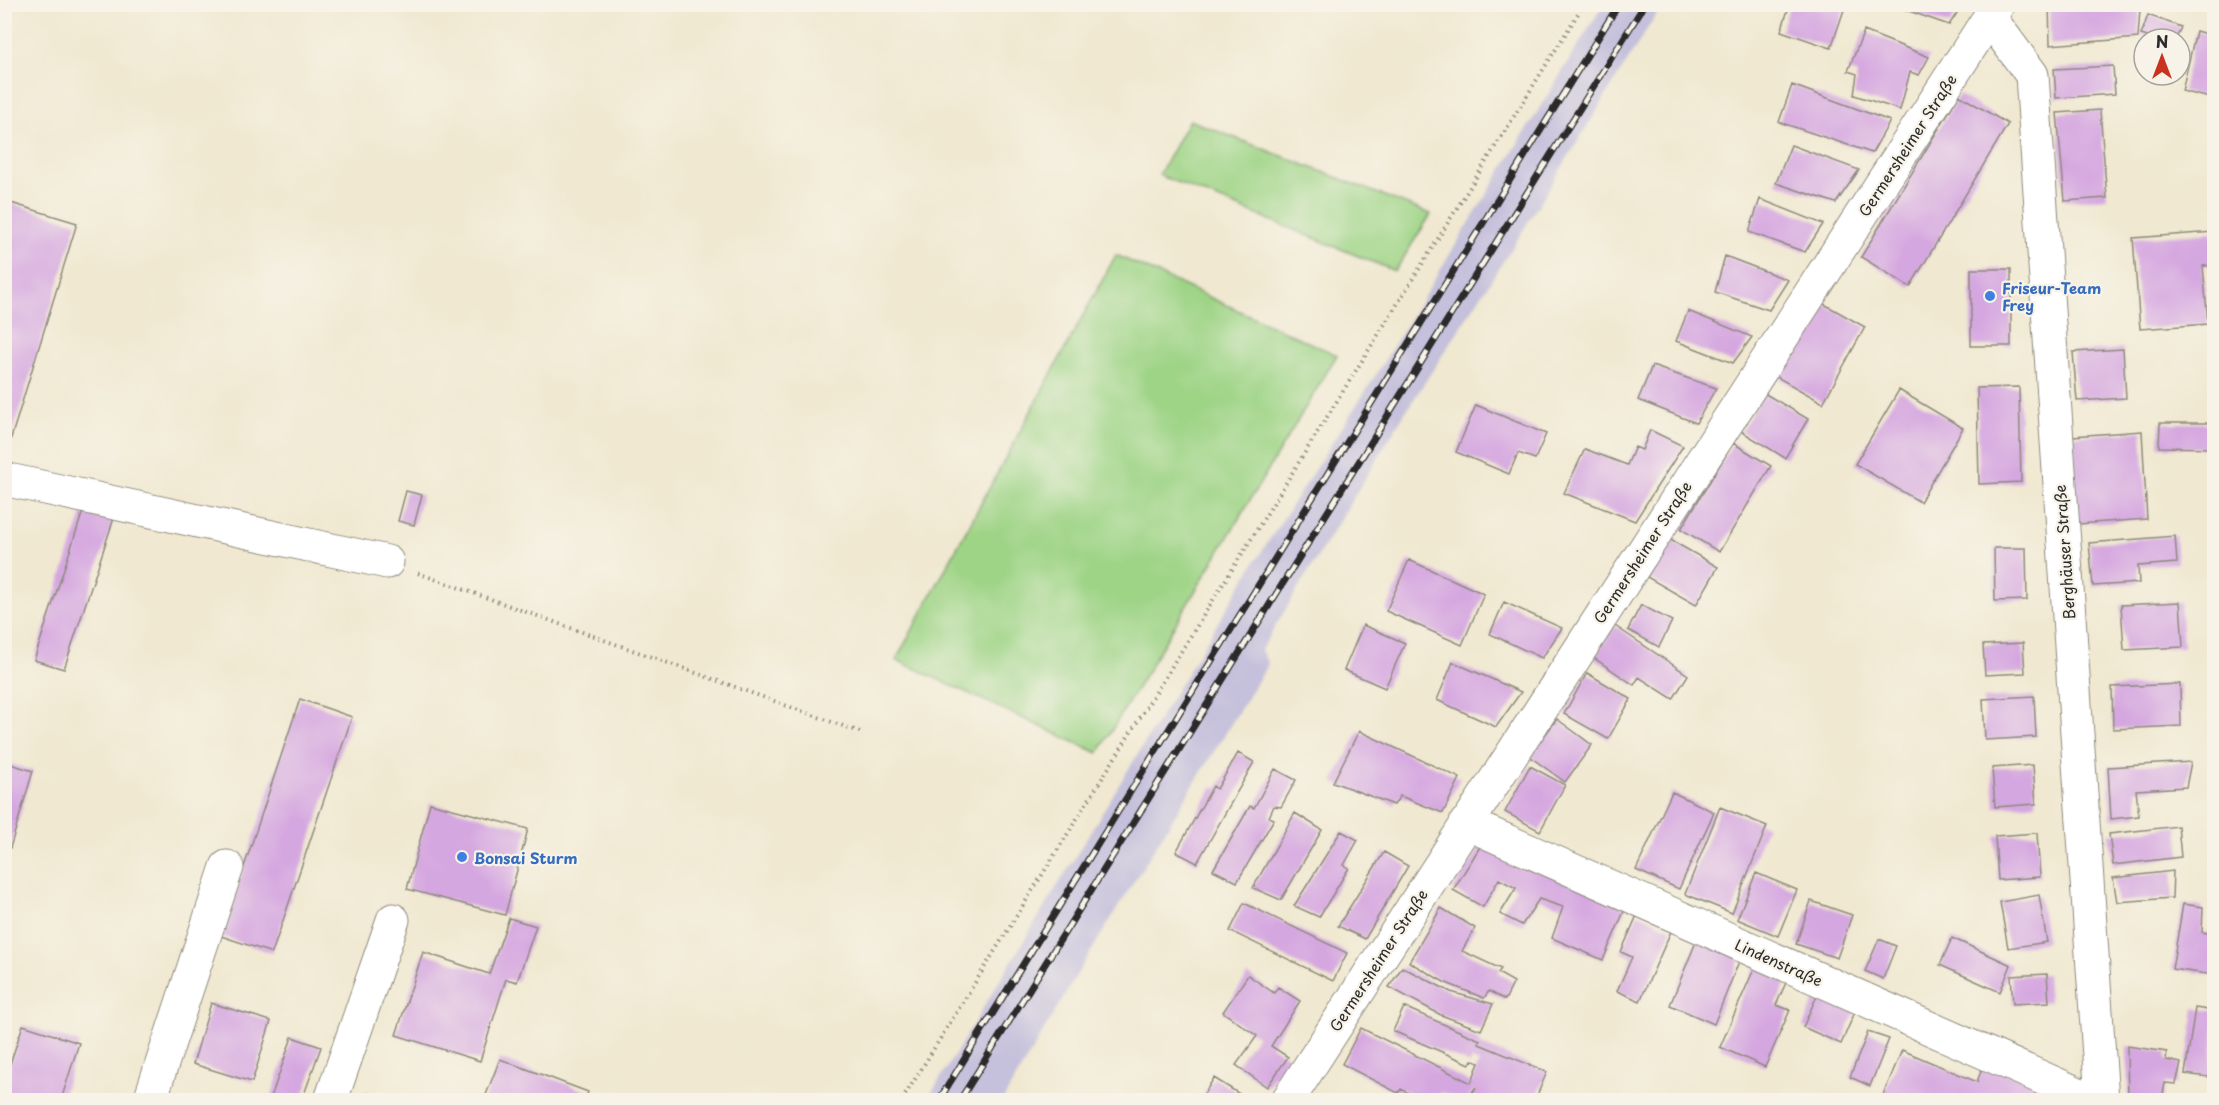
<svg xmlns="http://www.w3.org/2000/svg" width="2219" height="1105" font-family="'Playpen Sans',sans-serif">
<rect width="100%" height="100%" fill="#f7f3e8"/>
<filter id="ink" filterUnits="userSpaceOnUse"><feTurbulence type="fractalNoise" baseFrequency=".0167" numOctaves="2"/><feDisplacementMap in="SourceGraphic" scale="12" xChannelSelector="R" yChannelSelector="G"/><feConvolveMatrix kernelMatrix="1 2 1 2 8 2 1 2 1" color-interpolation-filters="sRGB"/></filter>
<filter id="wash" filterUnits="userSpaceOnUse"><feTurbulence type="fractalNoise" baseFrequency=".008" numOctaves="4" result="noise"/><feDisplacementMap in="SourceGraphic" scale="24" xChannelSelector="R" yChannelSelector="G"/><feGaussianBlur stdDeviation="1.35" result="paint"/><feColorMatrix in="noise" values="0 0 0 0 0 0 0 0 0 0 0 0 0 0 0 0 0 1.4 0 .05"/><feComposite in="paint" operator="in"/></filter>
<g filter="url(#wash)">
<rect width="100%" height="100%" fill="#f0e8d0"/>
<path fill="#c5c0db" d="M1603,5H1662L1512,248L1401,419L1261,650L1268,664L1085,961L1003,1100H927L1253,565L1372,381Z"/>
<path fill="#9ed486" stroke="#648058" stroke-width="1.5" d="M1189,120L1431,214L1395,271L1159,175Z
M1116,255L1337,355L1098,753L896,660Z"/>
<g id="blocks">
<path fill="#d5a7e0" d="M1790,4H1846L1831,48L1781,31Z
M1889,4H1963L1949,25Z
M2049,4H2122L2140,9L2138,38L2050,45Z
M2148,15L2181,27L2176,39H2154L2141,35Z
M1864,31L1929,57L1919,75L1910,72L1900,110L1854,95L1857,74L1848,71Z
M2196,31L2214,36V99L2182,91Z
M2113,66L2115,94L2056,98L2054,69Z
M1792,85L1890,121L1872,153L1779,122Z
M1959,95L2008,124L1910,287L1861,257Z
M2100,110L2107,198L2065,201L2057,113Z
M1791,145L1859,170L1836,203L1776,183Z
M1760,199L1823,224L1805,252L1749,232Z
M11,203L77,223L8,448L4,447V223Z
M2214,232V265L2203,266L2208,324L2140,329L2133,238Z
M1725,256L1788,280L1769,310L1715,292Z
M1971,269H2011V346H1971Z
M1817,300L1865,327L1823,403L1775,376Z
M1688,311L1752,337L1733,363L1676,341Z
M2123,349L2126,398L2077,401L2073,352Z
M1652,366L1716,388L1696,423L1638,400Z
M2019,387L2021,482L1979,484L1977,388Z
M1899,390L1963,428L1920,502L1855,464Z
M1764,393L1808,419L1785,458L1741,431Z
M1476,405L1546,434L1535,459L1518,453L1509,474L1456,452Z
M2160,423H2214V448L2159,447Z
M1650,430L1683,446L1635,521L1564,493L1585,449L1627,465L1635,447L1642,450Z
M2142,431L2147,519L2078,524L2073,436Z
M1733,443L1771,466L1719,552L1681,529Z
M406,491L422,495L414,525L398,521Z
M84,508L114,518L64,669L34,660Z
M2175,536L2177,563L2138,566L2139,583L2093,586L2089,543Z
M1669,539L1718,567L1696,605L1647,577Z
M1994,548H2026L2027,600L1995,601Z
M1409,560L1484,594L1462,645L1386,611Z
M1504,602L1562,628L1542,658L1490,634Z
M2180,602L2183,647L2124,650L2121,605Z
M1641,605L1672,621L1659,647L1628,630Z
M1363,625L1405,643L1385,688L1344,670Z
M1615,626L1688,675L1673,699L1639,677L1634,685L1594,658Z
M2023,643L2025,673L1985,675L1983,645Z
M1453,662L1521,692L1496,727L1437,700Z
M1587,673L1631,699L1608,739L1564,714Z
M2180,684L2181,726L2113,729L2112,687Z
M2034,696L2036,737L1985,740L1983,699Z
M300,699L352,717L272,953L221,936Z
M1557,719L1592,745L1565,782L1529,756Z
M1359,731L1460,778L1443,813L1400,796L1394,805L1333,782Z
M1238,753L1254,762L1197,863L1176,852L1213,786L1217,789Z
M4,762L33,771L10,848L4,846Z
M2191,762L2186,787L2136,790L2139,816L2111,819L2108,767Z
M2033,765L2036,804L1995,807L1992,768Z
M1530,766L1565,785L1540,831L1505,812Z
M1275,769L1296,780L1281,807L1274,806L1269,817L1274,819L1237,882L1213,870L1250,806L1254,808Z
M1672,792L1714,812L1679,889L1636,870Z
M430,803L528,829L505,915L407,889Z
M1720,807L1767,826L1732,913L1685,894Z
M1295,813L1322,830L1281,900L1253,888Z
M2178,826L2181,857L2113,865L2109,834Z
M1341,831L1358,840L1344,865L1349,868L1319,917L1294,906Z
M2037,833L2040,877L1998,880L1995,836Z
M1483,842L1626,907L1603,960L1552,938L1563,907L1539,899L1522,925L1500,914L1516,888L1499,879L1483,907L1453,890Z
M1384,852L1408,866L1365,939L1338,926Z
M2173,871L2172,898L2117,902L2113,878Z
M1756,873L1797,890L1778,936L1737,919Z
M2039,895L2047,942L2008,948L2000,902Z
M1811,901L1852,915L1837,958L1796,944Z
M1244,903L1347,953L1333,981L1230,931Z
M2183,904L2203,907L2202,932L2214,934V975L2172,969Z
M1441,908L1475,928L1462,951L1501,969L1498,973L1514,982L1505,1000L1489,991L1484,998L1444,982L1409,962Z
M1638,913L1672,929L1640,1001L1617,991L1632,957L1621,952Z
M509,918L536,926L517,982L506,979L480,1061L396,1035L423,952L489,974Z
M1698,937L1742,954L1714,1024L1670,1005Z
M1952,938L2011,965L2000,992L1940,965Z
M1879,939L1896,946L1883,979L1865,971Z
M1757,962L1789,976L1776,1005L1790,1010L1765,1067L1720,1047Z
M1402,967L1451,992L1493,1004L1481,1030L1441,1015L1389,987Z
M2047,974L2049,1002L2013,1004L2011,976Z
M1248,975L1274,993L1278,987L1300,1001L1271,1046L1288,1057L1267,1087L1236,1065L1257,1036L1223,1012Z
M1820,989L1858,1005L1841,1044L1803,1027Z
M211,1003L271,1021L252,1082L193,1064Z
M1404,1007L1480,1040L1479,1044L1547,1072L1535,1100H1469L1476,1087L1466,1100H1457L1441,1092L1435,1100H1421L1401,1089L1398,1093L1342,1064L1361,1028L1471,1083L1479,1063L1472,1060L1470,1064L1393,1031Z
M2195,1008L2214,1011V1042L2209,1077L2185,1074Z
M23,1025L79,1043L61,1100H4V1082Z
M1868,1032L1889,1039L1870,1086L1850,1077Z
M292,1037L321,1047L302,1100H270Z
M2127,1046L2167,1052L2166,1060L2181,1063L2176,1084L2165,1083L2162,1100H2128Z
M1902,1050L1977,1082L1984,1063L2076,1100H1881Z
M500,1059L588,1092L585,1100H484Z
M1214,1078L1249,1100H1200Z
M367,1093L387,1100H365Z"/>
</g>
</g>
<g filter="url(#ink)">
<use href="#blocks" fill-opacity="0" stroke="#8e8a7e" stroke-width="1.5"/>
<g fill="none" stroke-linecap="round" stroke-linejoin="round">
<defs>
<path id="minor" d="M1990,18L2032,75L2102,1100
M4,479L387,562
M1466,823L2092,1100
M150,1100L227,867
M331,1100L393,920"/>
<path id="major" d="M1288,1100L1998,4"/>
</defs>
<use href="#minor" stroke="#8e8a7e" stroke-width="35"/>
<use href="#major" stroke="#8e8a7e" stroke-width="35"/>
<path stroke="#8e8a7e" stroke-width="4" stroke-dasharray="1.5 4.5" stroke-linecap="butt" d="M418,573L860,732
M902,1100L1584,4"/>
<use href="#minor" stroke="#fff" stroke-width="33"/>
<use href="#major" stroke="#fff" stroke-width="33"/>
<defs>
<path id="rail" d="M939,1100L1619,4
M960,1100L1645,4"/>
</defs>
<use href="#rail" stroke="#2b2b2b" stroke-width="7"/>
<use href="#rail" stroke="#f7f3e8" stroke-width="4.5" stroke-dasharray="14" stroke-linecap="butt"/>
</g>
</g>
<g fill="#3f7fe0" stroke="#f7f3e8" stroke-width="2">
<circle cx="1990" cy="296" r="6"/>
<circle cx="462" cy="857" r="6"/>
</g>
<g text-anchor="middle" dominant-baseline="central" stroke-width="4.5" stroke-linejoin="round" paint-order="stroke">
<g font-size="15" fill="#2b2b2b" stroke="#f7f3e8">
<text transform="translate(1907 145) rotate(-57)">Germersheimer Straße</text>
<text transform="translate(1642 552) rotate(-57)">Germersheimer Straße</text>
<text transform="translate(2064 552) rotate(-94)">Berghäuser Straße</text>
<text transform="translate(1378 960) rotate(-57)">Germersheimer Straße</text>
<text transform="translate(1779 962) rotate(24)">Lindenstraße</text>
</g>
<g font-size="15" font-weight="bold" fill="#366cbe" stroke="#f7f3e8" text-anchor="start">
<text x="2002" y="287">Friseur-Team<tspan x="2002" dy="17">Frey</tspan></text>
<text x="474" y="857">Bonsai Sturm</text>
</g>
</g>
<rect width="2219" height="1105" fill="none" stroke="#f7f3e8" stroke-width="24"/>
<g transform="translate(2162 57)"><circle r="28" fill="#f7f3e8" stroke="#a5a39c" stroke-width="1.5"/>
<path d="M0-4.5L10 22L0 15L-10 22Z" fill="#c8321e"/>
<text y="-9" font-size="16" font-weight="bold" text-anchor="middle" fill="#2b2b2b">N</text>
</g>
</svg>
